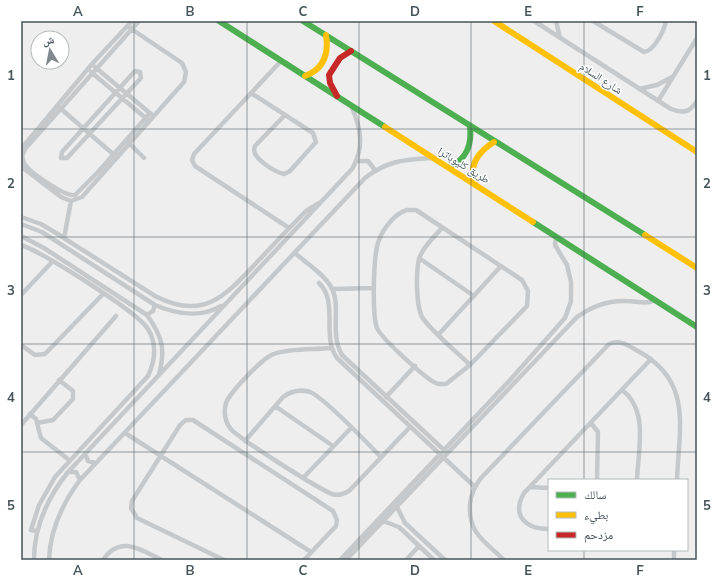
<svg xmlns="http://www.w3.org/2000/svg" width="718" height="581" font-family="Mulish,'Noto Naskh Arabic',sans-serif">
<rect width="100%" height="100%" fill="#efeeee"/>
<g fill="none" stroke-linecap="round" stroke-linejoin="round">
<path stroke="#c5c9cb" stroke-width="4.5" d="M139,21L25,149L22,156L24,163C29,172 65,197 75,195L98,172L150,113
M534,21L671,109C684,114 690,112 697,101
M556,21L560,38
M593,21L644,52C654,51 664,31 666,21
M281,61L194,154L192,160L195,166L289,228
M95,67L151,114
M135,71L140,72L141,78L67,158H61L62,152Z
M91,72L148,120
M639,89L657,85L672,77
M251,93L313,133L316,142L290,171L284,174C275,172 255,160 254,150L255,146L285,115
M658,101L697,38
M60,108L113,154
M127,141L144,158
M21,149L92,64L132,21
M357,161H368L375,170
M21,164L23,168L61,197L71,201L82,197L184,82L186,72L182,63L127,26
M407,210H416L522,280L528,291L527,306L470,365L446,384C442,384 438,385 434,382C424,377 381,338 377,328C372,314 373,254 379,240C383,229 395,213 407,210Z
M21,217L41,224L56,233L155,296C205,322 227,294 259,260C275,243 290,227 306,211L319,203
M21,224L42,232L155,305C176,314 201,318 221,306
M442,228C435,236 426,244 421,254C415,265 416,305 422,317C430,330 458,353 470,365
M21,236L44,248L147,315C162,336 166,349 159,374
M64,238L71,201
M21,245C42,252 138,312 148,329C157,344 155,361 148,376L55,477L39,505L31,530L37,531
M295,253C306,263 324,274 331,287C342,305 329,333 342,355L445,451
M419,258L474,296
M319,283C339,302 321,336 337,358L475,487
M333,289L374,288
M21,295L52,262
M147,315L153,311L155,305
M439,334L501,266
M21,345L35,355L45,354L103,294
M331,348C313,350 291,348 274,354C263,357 234,389 228,399C223,407 224,420 230,428C236,437 319,489 332,494C338,496 344,494 349,491L410,427
M622,390C649,410 638,450 637,480
M386,397L415,366
M275,406L333,446
M30,414L36,419L41,438L69,460
M37,423L53,420L73,399V391L59,380
M591,423L598,432L597,480
M21,425L116,316
M125,433L311,552
M245,441L283,397C291,391 300,389 310,392C324,397 367,443 381,457
M85,453L88,461L96,463
M68,472H76L80,480
M304,477L351,428
M530,487L549,488
M397,507L405,523L445,560
M383,521L399,527L434,560
M549,529C526,529 511,516 524,493L651,359
M34,560C34,527 48,497 68,472L352,169C365,147 361,128 351,105
M49,560C50,529 62,504 80,480L365,178C388,160 404,160 433,158
M103,560C120,534 141,550 162,560
M224,560L137,518L131,508L132,501L180,425L186,420H193L333,511L337,520L336,526L304,560
M340,560L511,379L565,318L571,301V282L567,265L555,245L556,236
M346,560L577,317C592,306 609,300 627,301C637,301 646,305 655,300
M406,560L419,546
M504,560C485,541 468,534 470,504C471,494 475,486 481,478L609,344C620,339 629,346 638,351C693,381 679,427 677,480
M674,560V550"/>
<path stroke="#4caf50" stroke-width="6" d="M219,21L385,127
M303,21L645,235
M449,167C466,160 472,145 470,127
M533,222L697,327"/>
<path stroke="#ffc107" stroke-width="6" d="M494,21L697,152
M305,76C324,69 329,54 326,35
M385,127L533,222
M475,184C468,165 478,152 494,142
M645,235L697,268"/>
<path stroke="#c62828" stroke-width="6" d="M337,96L330,83L329,75L340,58L351,51"/>
</g>
<path fill="none" stroke="#45545b" stroke-width="1" stroke-opacity="0.55" d="M134,21V560M247,21V560M359,21V560M471,21V560M584,21V480M21,129H697M21,237H697M21,344H697M21,452H697M584,550V560"/>
<g text-anchor="middle" dominant-baseline="central" stroke-width="3" stroke-linejoin="round" paint-order="stroke">
<g font-size="11" fill="#45545b" stroke="#fff">
<text transform="translate(601 78) rotate(33)">شارع السلام</text>
<text transform="translate(464 165) rotate(32)">طريق كليوباترا</text>
</g>
</g>
<rect width="718" height="581" fill="none" stroke="#ffffff" stroke-width="44"/>
<rect x="548" y="479" width="140" height="72" fill="#ffffff" stroke="#b5bbbd"/>
<rect x="556" y="492" width="20" height="6" fill="#4caf50" stroke="#b5bbbd"/>
<text x="584" y="499" font-size="12" fill="#45545b">سالك</text>
<rect x="556" y="512" width="20" height="6" fill="#ffc107" stroke="#b5bbbd"/>
<text x="584" y="519" font-size="12" fill="#45545b">بطيء</text>
<rect x="556" y="532" width="20" height="6" fill="#c62828" stroke="#b5bbbd"/>
<text x="584" y="539" font-size="12" fill="#45545b">مزدحم</text>
<g transform="translate(50 50) rotate(350)"><circle r="19" fill="#ffffff" stroke="#b5bbbd"/>
<path d="M0-3L7 15L0 10L-7 15Z" fill="#808a8e"/>
<text y="-6" font-size="11" font-weight="bold" text-anchor="middle" fill="#45545b">ش</text>
</g>
<rect x="22" y="22" width="674" height="537" fill="none" stroke="#45545b" stroke-width="1.5"/>
<g font-size="13" text-anchor="middle" font-weight="bold" fill="#45545b">
<text x="78" y="16">A</text>
<text x="190" y="16">B</text>
<text x="303" y="16">C</text>
<text x="415" y="16">D</text>
<text x="528" y="16">E</text>
<text x="640" y="16">F</text>
<text x="11" y="80">1</text>
<text x="707" y="80">1</text>
<text x="11" y="188">2</text>
<text x="707" y="188">2</text>
<text x="11" y="295">3</text>
<text x="707" y="295">3</text>
<text x="11" y="402">4</text>
<text x="707" y="402">4</text>
<text x="11" y="510">5</text>
<text x="707" y="510">5</text>
<text x="78" y="575">A</text>
<text x="190" y="575">B</text>
<text x="303" y="575">C</text>
<text x="415" y="575">D</text>
<text x="528" y="575">E</text>
<text x="640" y="575">F</text>
</g>
</svg>
